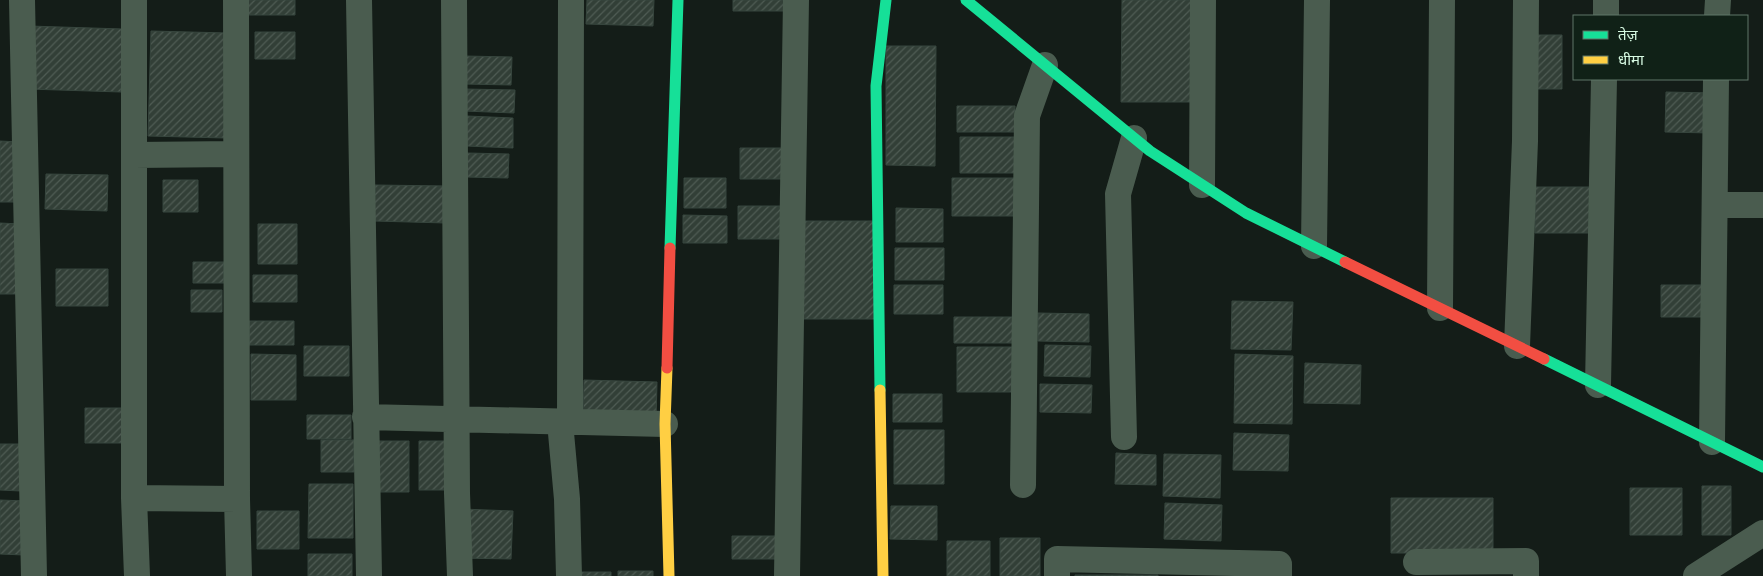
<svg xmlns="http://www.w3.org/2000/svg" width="1763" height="576" font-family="'Golos Text','Noto Sans Devanagari',sans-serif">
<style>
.building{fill:url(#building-hatch);stroke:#37463e}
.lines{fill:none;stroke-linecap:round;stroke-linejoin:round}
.street{stroke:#4a5c4f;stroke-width:26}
.fast{stroke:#16e098;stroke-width:11}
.slow{stroke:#ffcf43;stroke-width:11}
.jam{stroke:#f24e42;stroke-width:11}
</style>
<defs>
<pattern id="building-hatch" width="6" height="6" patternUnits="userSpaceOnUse" patternTransform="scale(1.25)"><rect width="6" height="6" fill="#323f37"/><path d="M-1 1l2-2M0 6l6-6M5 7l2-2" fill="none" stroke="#4f5c54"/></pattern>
</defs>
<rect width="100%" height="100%" fill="#141d18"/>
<path class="building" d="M244,0H295V15H244Z
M587,0H654L653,26L586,24Z
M733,0H786V11H733Z
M1122,0H1196V102H1121Z
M29,26L123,29L121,92L28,89Z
M151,31L228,33L225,138L148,136Z
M255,32H295V59H255Z
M1534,35H1562V89H1534Z
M886,46H936L935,166L886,165Z
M465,56L512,57L511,85L464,84Z
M465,89L515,90L514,113L464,111Z
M1666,92L1713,93L1711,133L1665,132Z
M957,106H1015V132H957Z
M467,116L513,118V148L466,146Z
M960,137H1015V173H960Z
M0,141L19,142L18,202H0Z
M740,148H782V179H740Z
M467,153L509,154L508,178L466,177Z
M46,174L108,175L107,211L45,209Z
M684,178H726V208H684Z
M952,178H1015V216H952Z
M163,180H198V212H163Z
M375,185L447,186L446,223L374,221Z
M1535,187H1594L1593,233H1535Z
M738,206H786V239H738Z
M896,208L943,209V242H896Z
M683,215L727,216V243H683Z
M800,221H876V319H800Z
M0,223L20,224L18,294H0Z
M258,224H297V264H258Z
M895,248H944V280H895Z
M193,262H224V283H193Z
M56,269H108V306H56Z
M253,275H297V302H253Z
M894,285H943V314H894Z
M1661,285H1707V317H1661Z
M191,290H222V312H191Z
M1232,301L1293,302L1291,350L1231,349Z
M1038,313L1089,314V342L1038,341Z
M954,317H1015V343H954Z
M249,321H294V345H249Z
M1045,345L1091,346L1090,377L1044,376Z
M304,346H349V376H304Z
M957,347H1015V392H957Z
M251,354L296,355V400H251Z
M1235,354L1293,356L1292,424L1234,423Z
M1305,363L1361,365L1360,404L1304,403Z
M584,380L657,382L656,420L583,417Z
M1040,384L1092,385L1091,413L1040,412Z
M893,394H942V422H893Z
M85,408H122V443H85Z
M307,415H351V439H307Z
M894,430H944V484H894Z
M1234,433L1289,435L1288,471L1233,470Z
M321,440H354V472H321Z
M372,441H409V492H372Z
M419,441H448V490H419Z
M0,444H22L21,491L0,490Z
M1116,453L1156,455V485L1115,484Z
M1164,454L1221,455L1220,498L1163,496Z
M309,484H353V538H308Z
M1702,486H1731V535H1702Z
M1630,488H1682V535H1630Z
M1391,498H1493V553H1391Z
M0,500L26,501L24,555L0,554Z
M1165,503L1222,505L1221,541L1164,539Z
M891,506H937V540L890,539Z
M462,509L513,511L511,559L460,558Z
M257,511H299V549H257Z
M732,536H778V559H732Z
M1000,538H1040V576H1000Z
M947,541H990V576H947Z
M308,554H352V576H308Z
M618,571H653V576H618Z
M573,572H611V576H573Z
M1075,575H1158V576H1075Z"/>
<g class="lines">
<path class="street" d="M22,0L34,576
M134,0V498L137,576
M236,0L237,499L239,576
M359,0L369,576
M454,0L457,493L460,576
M1606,16V0
M1717,16L1718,0
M134,155L236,154
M1202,185L1203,0
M1715,205H1763
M1314,246L1317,0
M1440,308L1442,0
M1517,346L1525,141L1526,0
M1598,385L1604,79
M365,417L665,424
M560,422L567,499L569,576
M570,422L571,0
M1124,437L1118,194L1134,138
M1712,442L1716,79
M1023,485L1027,116L1045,65
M134,498L237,499
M1416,562L1526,561V576
M787,576L796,0
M1057,576V559L1279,564V576
M1696,576L1763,533"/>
<path class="fast" d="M966,0L1150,151L1246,213L1345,262
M670,248L678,0
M1544,359L1763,467
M880,390L876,86L886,0"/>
<path class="slow" d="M667,368L665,424L669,576
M880,390L883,576"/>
<path class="jam" d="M1345,262L1544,359
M667,368L670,248"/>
</g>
<rect x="1573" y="15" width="175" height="65" fill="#102117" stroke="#5f7768"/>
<rect x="1583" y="31" width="25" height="8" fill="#16e098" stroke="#5f7768"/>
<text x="1618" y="40" font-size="15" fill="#d6f9e2">तेज़</text>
<rect x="1583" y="56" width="25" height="8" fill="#ffcf43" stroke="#5f7768"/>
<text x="1618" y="65" font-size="15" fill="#d6f9e2">धीमा</text>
</svg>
